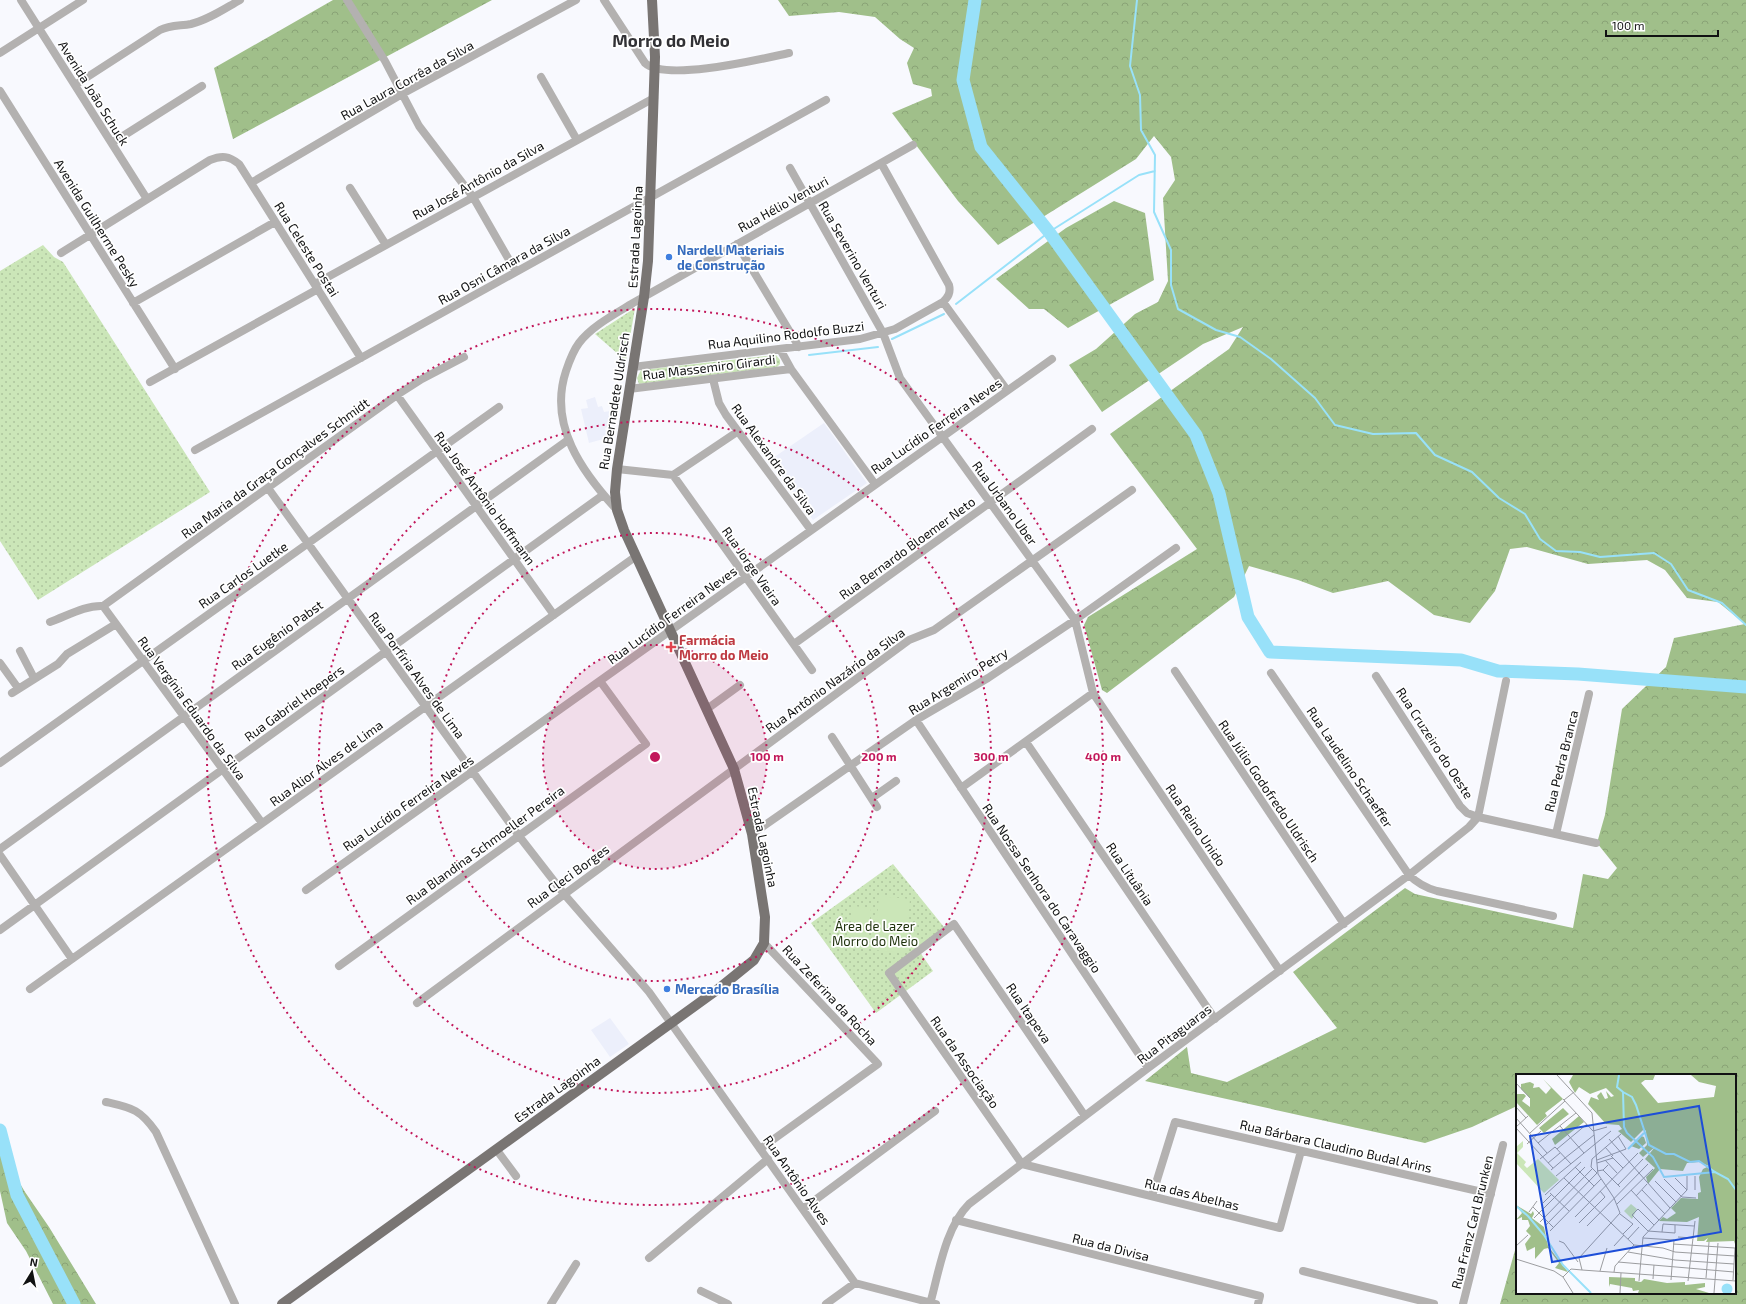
<svg xmlns="http://www.w3.org/2000/svg" width="1746" height="1304" font-family="'Exo 2',sans-serif">
<style>
.built{fill:#eceffb}
.grass{fill:url(#grass-dots)}
.forest{fill:url(#forest-crowns)}
.pitch{fill:#cbe6b8}
.lines{fill:none;stroke-linecap:round;stroke-linejoin:round}
.stream{stroke:#98e1f9;stroke-width:2}
.river{stroke:#98e1f9;stroke-width:13}
.minor{stroke:#b3b1b0;stroke-width:8}
.major{stroke:#797573;stroke-width:10}
.ring{fill:none;stroke:#c2185b;stroke-width:2;stroke-dasharray:2 4}
.shop-dot{fill:#3f7fe0;stroke:#fff;stroke-width:1.5}
.health-dot{fill:#e0444e;stroke:#fff;stroke-width:1.5}
.labels{text-anchor:middle;dominant-baseline:central;stroke-width:3.5;stroke-linejoin:round;paint-order:stroke}
.street-label{font-size:13px;fill:#111213;stroke:#fff}
.shop-label{font-size:13px;font-weight:bold;fill:#366cbe;stroke:#fff;text-anchor:start}
.health-label{font-size:13px;font-weight:bold;fill:#be3a42;stroke:#fff;text-anchor:start}
.park-label{font-size:13px;fill:#1d300a;stroke:#fff}
.district-label{font-size:17px;font-weight:bold;fill:#313135;stroke:#fff}
.inset-river{fill:none;stroke:#98e1f9;stroke-width:2}
.inset-road{fill:none;stroke:#9c9da0;stroke-width:1}
.view{fill:#1d4ed8;fill-opacity:0.15;stroke:#1d4ed8;stroke-width:2}
.inset-edge{fill:none;stroke:#111213;stroke-width:2}
.centre{fill:#c2185b;stroke:#fff;stroke-width:2}
.ring-label{font-size:12px;text-anchor:middle;font-weight:bold;fill:#c2185b;stroke:#fff;stroke-width:3.5;stroke-linejoin:round;paint-order:stroke}
</style>
<defs>
<pattern id="grass-dots" width="8" height="8" patternUnits="userSpaceOnUse"><rect width="8" height="8" fill="#cbe6b8"/><path d="M2 2h.1M6 6h.1" fill="none" stroke="#adc49d" stroke-width="1.8" stroke-linecap="round"/></pattern>
<pattern id="forest-crowns" width="20" height="18" patternUnits="userSpaceOnUse"><rect width="20" height="18" fill="#a0bf8a"/><path d="M2 6a3 3 0 1 1 6 0M12 15a3 3 0 1 1 6 0" fill="none" stroke="#89a376"/></pattern>
</defs>
<rect width="100%" height="100%" fill="#f8f9fe"/>
<path class="built" d="M595,397L598,407L602,406L604,412L610,411L614,425L605,428L607,438L589,443L581,409L588,408L586,400Z
M824,423L867,483L813,520L770,460Z
M610,1018L629,1044L610,1057L591,1030Z"/>
<path class="grass" d="M43,245L54,257L63,262L210,492L38,600L0,541V271Z
M635,308L626,361L595,334Z
M776,355L780,360V364L777,367L639,384L637,378L641,370Z
M893,864L944,927L917,948L933,971L876,1013L811,923Z"/>
<path class="forest" d="M333,0H492L233,139L214,68Z
M778,0H1746V1304H1500L1517,1243V1293H1735V1075H1517V1106L1472,1127L1425,1143L1145,1081L1187,1047L1191,1073L1227,1082L1337,1028L1293,972L1405,888L1415,894L1573,928L1583,874L1608,879L1617,868L1597,843L1605,815L1622,709L1666,667L1674,638L1745,624L1718,602L1687,598L1665,570L1647,560L1588,564L1527,547L1510,549L1495,591L1470,623L1434,615L1388,581L1333,593L1298,580L1249,566L1234,597L1107,693L1102,690L1084,625L1088,617L1197,549L1110,434L1229,349L1243,327L1203,344L1102,412L1069,365L1096,349L1135,314L1158,302L1168,281L1163,198L1175,180L1171,157L1154,136L1136,159L998,245L958,201L892,113L932,96L931,89L913,84L907,63L914,48L900,39L875,17L839,12L789,16Z
M1114,201L1145,213L1154,280L1068,328L1044,309H1029L996,279L1066,228Z
M0,1150L25,1192L49,1227L96,1304H53L26,1251L7,1223L0,1191Z"/>
<path class="pitch" d="M879,896L910,899L905,953L874,950Z
M853,906L871,908L868,940L850,938Z"/>
<g class="lines">
<path class="stream" d="M1137,0L1130,66L1140,95L1141,130L1155,155L1154,212L1171,250V285L1178,309L1216,330L1240,337L1271,359L1315,398L1335,425L1373,434L1416,433L1435,455L1472,472L1499,498L1525,514L1540,539L1556,551L1580,552L1600,557L1654,553L1671,564L1688,590L1722,603L1746,625
M956,304L1049,232L1139,175L1155,171
M892,339L944,314
M809,355L878,347"/>
<path class="river" d="M975,0L963,80L981,147L1049,232L1196,435L1219,493L1248,617L1270,652L1461,660L1498,671L1578,674L1746,687
M0,1130L17,1195L74,1304"/>
<path class="minor" d="M21,0L147,199
M347,0L385,61L419,126L473,197L516,272
M604,0L645,63C666,82 761,59 789,53
M0,53L83,0
M541,77L577,140
M75,85L160,30C170,25 180,26 191,24C208,20 224,9 240,0
M0,91L175,369
M112,143L202,86
M790,168L883,333L900,378L1075,620L1093,693L1280,971
M251,183L402,94L576,0
M350,188L386,245
M737,244L799,347
M61,253L210,160C222,155 229,156 239,164L361,358
M315,284L654,98
M943,302L1007,390
M133,303L275,222
M780,349L791,369L875,484
M633,367L860,339L895,329L943,302C948,297 951,293 949,285L881,163
M713,379L719,403L726,415L811,530
M150,382L318,289
M629,389L791,369
M397,395L554,615
M195,450L826,100
M617,469L673,475L737,432
M673,475L812,670
M268,488L519,836L564,894L649,992L855,1283L936,1304
M617,510C582,472 548,425 566,371C569,362 573,351 579,343C592,326 615,314 633,303L913,145
M103,606L397,395L422,379L464,357
M103,606L262,823
M50,622C67,616 85,605 103,606
M794,644L1092,429
M20,651L34,678
M0,663L18,688
M1175,671L1344,924
M1271,673L1409,875C1417,883 1426,888 1437,891L1553,916
M1376,676L1460,806L1467,813L1478,817L1596,843
M12,693L58,664L67,654L116,624
M707,709L740,685
M916,720L1148,1068
M832,737L877,807
M1026,742L1215,1019
M0,763L499,407
M961,788L1093,693
M872,798L896,781
M1478,817L1506,681
M752,834L916,720L988,678L1075,620L1176,548
M1556,834L1589,694
M0,849L568,440
M0,855L72,959
M306,890L1052,359
M0,930L603,495
M339,966L646,744L600,681
M30,989L635,557
M417,1003L909,640L934,630L1132,490
M106,1102C132,1108 140,1109 156,1132L235,1304
M1085,1116L954,924L889,973L1022,1164L1280,1228L1301,1151
M496,1149L516,1176
M760,1149L878,1064L764,943
M1152,1196L1175,1122L1491,1194
M803,1209L935,1111
M956,1220L1260,1296L1258,1304
M649,1258L768,1159
M1303,1271L1434,1304
M701,1291L728,1304
M551,1304L576,1264
M826,1304L855,1283
M930,1304C939,1272 945,1228 969,1204L1148,1068L1409,875L1469,827L1478,817
M1463,1304L1503,1145"/>
<path class="major" d="M282,1304L717,990L754,960L764,943L765,917L752,834L734,769L624,530L617,510L615,492L617,469L644,297L648,261L655,57L652,0"/>
</g>
<circle cx="655" cy="757" r="112" fill="#c2185b" fill-opacity=".12"/>
<g class="ring">
<circle cx="655" cy="757" r="112"/>
<circle cx="655" cy="757" r="224"/>
<circle cx="655" cy="757" r="336"/>
<circle cx="655" cy="757" r="448"/>
</g>
<g class="shop-dot">
<circle cx="669" cy="257" r="4"/>
<circle cx="667" cy="989" r="4"/>
</g>
<path class="health-dot" d="M669 641h4v4h4v4h-4v4h-4v-4h-4v-4h4z"/>
<g class="labels">
<g class="street-label">
<text transform="translate(407 80) rotate(-29)">Rua Laura Corrêa da Silva</text>
<text transform="translate(94 93) rotate(58)">Avenida João Schuck</text>
<text transform="translate(478 180) rotate(-29)">Rua José Antônio da Silva</text>
<text transform="translate(783 204) rotate(-29)">Rua Hélio Venturi</text>
<text transform="translate(97 223) rotate(58)">Avenida Guilherme Pesky</text>
<text transform="translate(635 237) rotate(-87)">Estrada Lagoinha</text>
<text transform="translate(307 249) rotate(58)">Rua Celeste Postai</text>
<text transform="translate(853 255) rotate(60)">Rua Severino Venturi</text>
<text transform="translate(504 265) rotate(-29)">Rua Osni Câmara da Silva</text>
<text transform="translate(786 335) rotate(-7)">Rua Aquilino Rodolfo Buzzi</text>
<text transform="translate(709 367) rotate(-7)">Rua Massemiro Girardi</text>
<text transform="translate(614 401) rotate(-81)">Rua Bernadete Uldrisch</text>
<text transform="translate(936 426) rotate(-35)">Rua Lucídio Ferreira Neves</text>
<text transform="translate(774 459) rotate(54)">Rua Alexandre da Silva</text>
<text transform="translate(275 468) rotate(-36)">Rua Maria da Graça Gonçalves Schmidt</text>
<text transform="translate(485 498) rotate(54)">Rua José Antônio Hoffmann</text>
<text transform="translate(1005 503) rotate(54)">Rua Urbano Uber</text>
<text transform="translate(907 548) rotate(-36)">Rua Bernardo Bloemer Neto</text>
<text transform="translate(752 566) rotate(55)">Rua Jorge Vieira</text>
<text transform="translate(243 575) rotate(-35)">Rua Carlos Luetke</text>
<text transform="translate(672 615) rotate(-36)">Rua Lucídio Ferreira Neves</text>
<text transform="translate(277 635) rotate(-36)">Rua Eugênio Pabst</text>
<text transform="translate(417 675) rotate(54)">Rua Porfíria Alves de Lima</text>
<text transform="translate(835 680) rotate(-36)">Rua Antônio Nazário da Silva</text>
<text transform="translate(958 681) rotate(-32)">Rua Argemiro Petry</text>
<text transform="translate(294 703) rotate(-36)">Rua Gabriel Hoepers</text>
<text transform="translate(192 708) rotate(54)">Rua Vergínia Eduardo da Silva</text>
<text transform="translate(1435 743) rotate(57)">Rua Cruzeiro do Oeste</text>
<text transform="translate(1561 761) rotate(-76)">Rua Pedra Branca</text>
<text transform="translate(326 763) rotate(-36)">Rua Alior Alves de Lima</text>
<text transform="translate(1350 767) rotate(56)">Rua Laudelino Schaeffer</text>
<text transform="translate(1269 791) rotate(56)">Rua Júlio Godofredo Uldrisch</text>
<text transform="translate(408 803) rotate(-35)">Rua Lucídio Ferreira Neves</text>
<text transform="translate(1196 825) rotate(56)">Rua Reino Unido</text>
<text transform="translate(763 837) rotate(78)">Estrada Lagoinha</text>
<text transform="translate(485 845) rotate(-36)">Rua Blandina Schmoeller Pereira</text>
<text transform="translate(1130 874) rotate(56)">Rua Lituânia</text>
<text transform="translate(568 876) rotate(-36)">Rua Cleci Borges</text>
<text transform="translate(1042 888) rotate(56)">Rua Nossa Senhora do Caravaggio</text>
<text transform="translate(830 995) rotate(47)">Rua Zeferina da Rocha</text>
<text transform="translate(1029 1013) rotate(56)">Rua Itapeva</text>
<text transform="translate(1174 1034) rotate(-37)">Rua Pitaguaras</text>
<text transform="translate(965 1062) rotate(55)">Rua da Associação</text>
<text transform="translate(557 1089) rotate(-36)">Estrada Lagoinha</text>
<text transform="translate(1336 1146) rotate(13)">Rua Bárbara Claudino Budal Arins</text>
<text transform="translate(797 1180) rotate(55)">Rua Antônio Alves</text>
<text transform="translate(1192 1194) rotate(14)">Rua das Abelhas</text>
<text transform="translate(1472 1222) rotate(-76)">Rua Franz Carl Brunken</text>
<text transform="translate(1111 1247) rotate(14)">Rua da Divisa</text>
</g>
<g class="shop-label">
<text x="677" y="250">Nardell Materiais<tspan x="677" dy="15">de Construção</tspan></text>
<text x="675" y="989">Mercado Brasília</text>
</g>
<g class="health-label">
<text x="679" y="640">Farmácia<tspan x="679" dy="15">Morro do Meio</tspan></text>
</g>
<g class="park-label">
<text x="875" y="926">Área de Lazer<tspan x="875" dy="15">Morro do Meio</tspan></text>
</g>
<g class="district-label">
<text x="671" y="40">Morro do Meio</text>
</g>
</g>
<g transform="translate(1516 1074)">
<rect width="220" height="220" fill="#f8f9fe"/>
<path d="M7,67V73L1,79L10,88L8,91L11,94L22,85L43,106L28,119L0,89V73ZM115,130L121,135L116,145L108,137Z" fill="#cbe6b8"/>
<path d="M57,1H139L137,6H129L125,9L142,29L198,23L200,12L183,8L175,1H220V173L218,167L190,168L192,164L188,167H181L183,143L171,148L143,147L147,143L151,145L160,139L155,134L165,124L182,125V119L185,118L183,103L187,95L193,92L183,88L171,89L167,97L144,95L132,110L130,103L139,94L129,85L139,73L127,83L123,79L131,71L130,57L128,55L115,68L102,57L106,55L103,51L90,50L72,30L75,23L83,26L81,22L85,18L89,25L92,24L90,17L95,23L98,22L90,14L74,20L63,13L59,19L53,8ZM27,5L47,25L29,39L31,42L21,51L0,28V20H8L10,22L6,27L14,33V24L5,15V10L14,8L18,10L17,14L23,13L30,20L35,14ZM47,34L53,40L28,59L23,54ZM63,42L68,48L39,71L36,65ZM125,62L128,63L130,69L123,75L115,72ZM0,131L15,140L17,137L18,140L16,144L28,153L32,172L52,198L39,194L43,189L32,174L28,175L19,185V173L11,177L9,170L15,162L10,157L14,152L12,146H6V143L0,146L6,139ZM93,203L119,204V207L125,208L128,205L151,209L169,208V211L189,209V213L180,215L193,219H122L123,216L117,217L116,214L94,210L93,213Z" fill="#a0bf8a"/>
<path d="M205.5 215a5.5 5.5 0 1 1 11 0a5.5 5.5 0 1 1-11 0Z" fill="#98e1f9"/>
<path class="inset-river" d="M103,1L101,13L107,18L108,53L111,59L137,83L148,103L199,98L212,105L220,116M107,18L116,23L120,31L133,71L150,80H158L174,88L183,87L199,98M112,75L128,59M0,132L12,142M12,142L28,161L47,191L75,219"/>
<path class="inset-road" d="M41,1L76,39L82,100L98,124L104,139L63,184L66,196L220,207M0,9L14,24M47,25L77,57L91,53M48,26L58,18M0,33L10,44M0,44L31,79M44,52L68,79M0,53L12,42M0,54L37,94M14,59L49,27M93,65L154,134M22,69L60,39M11,70L25,57M89,73L97,82M41,75L71,50M95,82L107,94M49,84L78,61M24,85L39,73L55,90M81,86L110,75L102,62M89,86L101,99M32,89L44,79M81,89L97,84M59,93L78,112M35,96L49,84M87,96L104,113M81,97L87,96L92,91M81,99L75,93L76,85L105,60M40,102L95,57M48,104L118,171L147,174L159,178L219,182M159,104L171,116M148,105L166,123L180,124M139,107L160,128M102,111L127,85M115,116L143,146M126,116L149,140M171,116V102M179,116V102M34,119L53,137M29,121L65,88M120,122L131,110M27,129L36,120M101,130L137,95M17,133L37,153M13,138L21,127M104,140L117,150L107,160M59,143L122,79M18,144L69,93M24,148L76,95M63,149L89,123L84,117M138,151L122,135L116,141L132,157L159,159V151M29,152L81,99M71,152L132,90M34,157L85,105M146,158L147,150L178,152M162,163L176,164M127,164L158,166L155,206M112,165L123,153M43,167L48,169L62,188M157,170L219,174L217,206M0,172L12,161M98,172L108,161M112,178L159,186L218,190M0,185L38,197L47,203L57,219M102,188L218,198M84,197L91,174M98,198L99,192L118,171M47,203L55,195L66,196M190,204L193,168M137,205L138,191M123,207L127,163L171,116M172,207L179,147M104,219L105,199M198,219L202,169"/>
<path class="view" d="M183,32L205,158L36,188L14,62Z"/>
<rect width="220" height="220" class="inset-edge"/>
</g>
<circle cx="655" cy="757" r="6" class="centre"/>
<g class="ring-label">
<text x="767" y="761">100 m</text>
<text x="879" y="761">200 m</text>
<text x="991" y="761">300 m</text>
<text x="1103" y="761">400 m</text>
</g>
<g transform="translate(32 1272) rotate(10)" stroke="#ffffff" stroke-width="3" paint-order="stroke">
<path d="M0-3L7 15L0 10L-7 15Z" fill="#111213"/>
<text y="-6" font-size="11" font-weight="bold" text-anchor="middle" fill="#111213">N</text>
</g>
<path d="M1606 30v6h112v-6" fill="none" stroke="#111213" stroke-width="2"/>
<text x="1612" y="30" font-size="12" fill="#111213" stroke="#ffffff" stroke-width="3" paint-order="stroke">100 m</text>
</svg>
